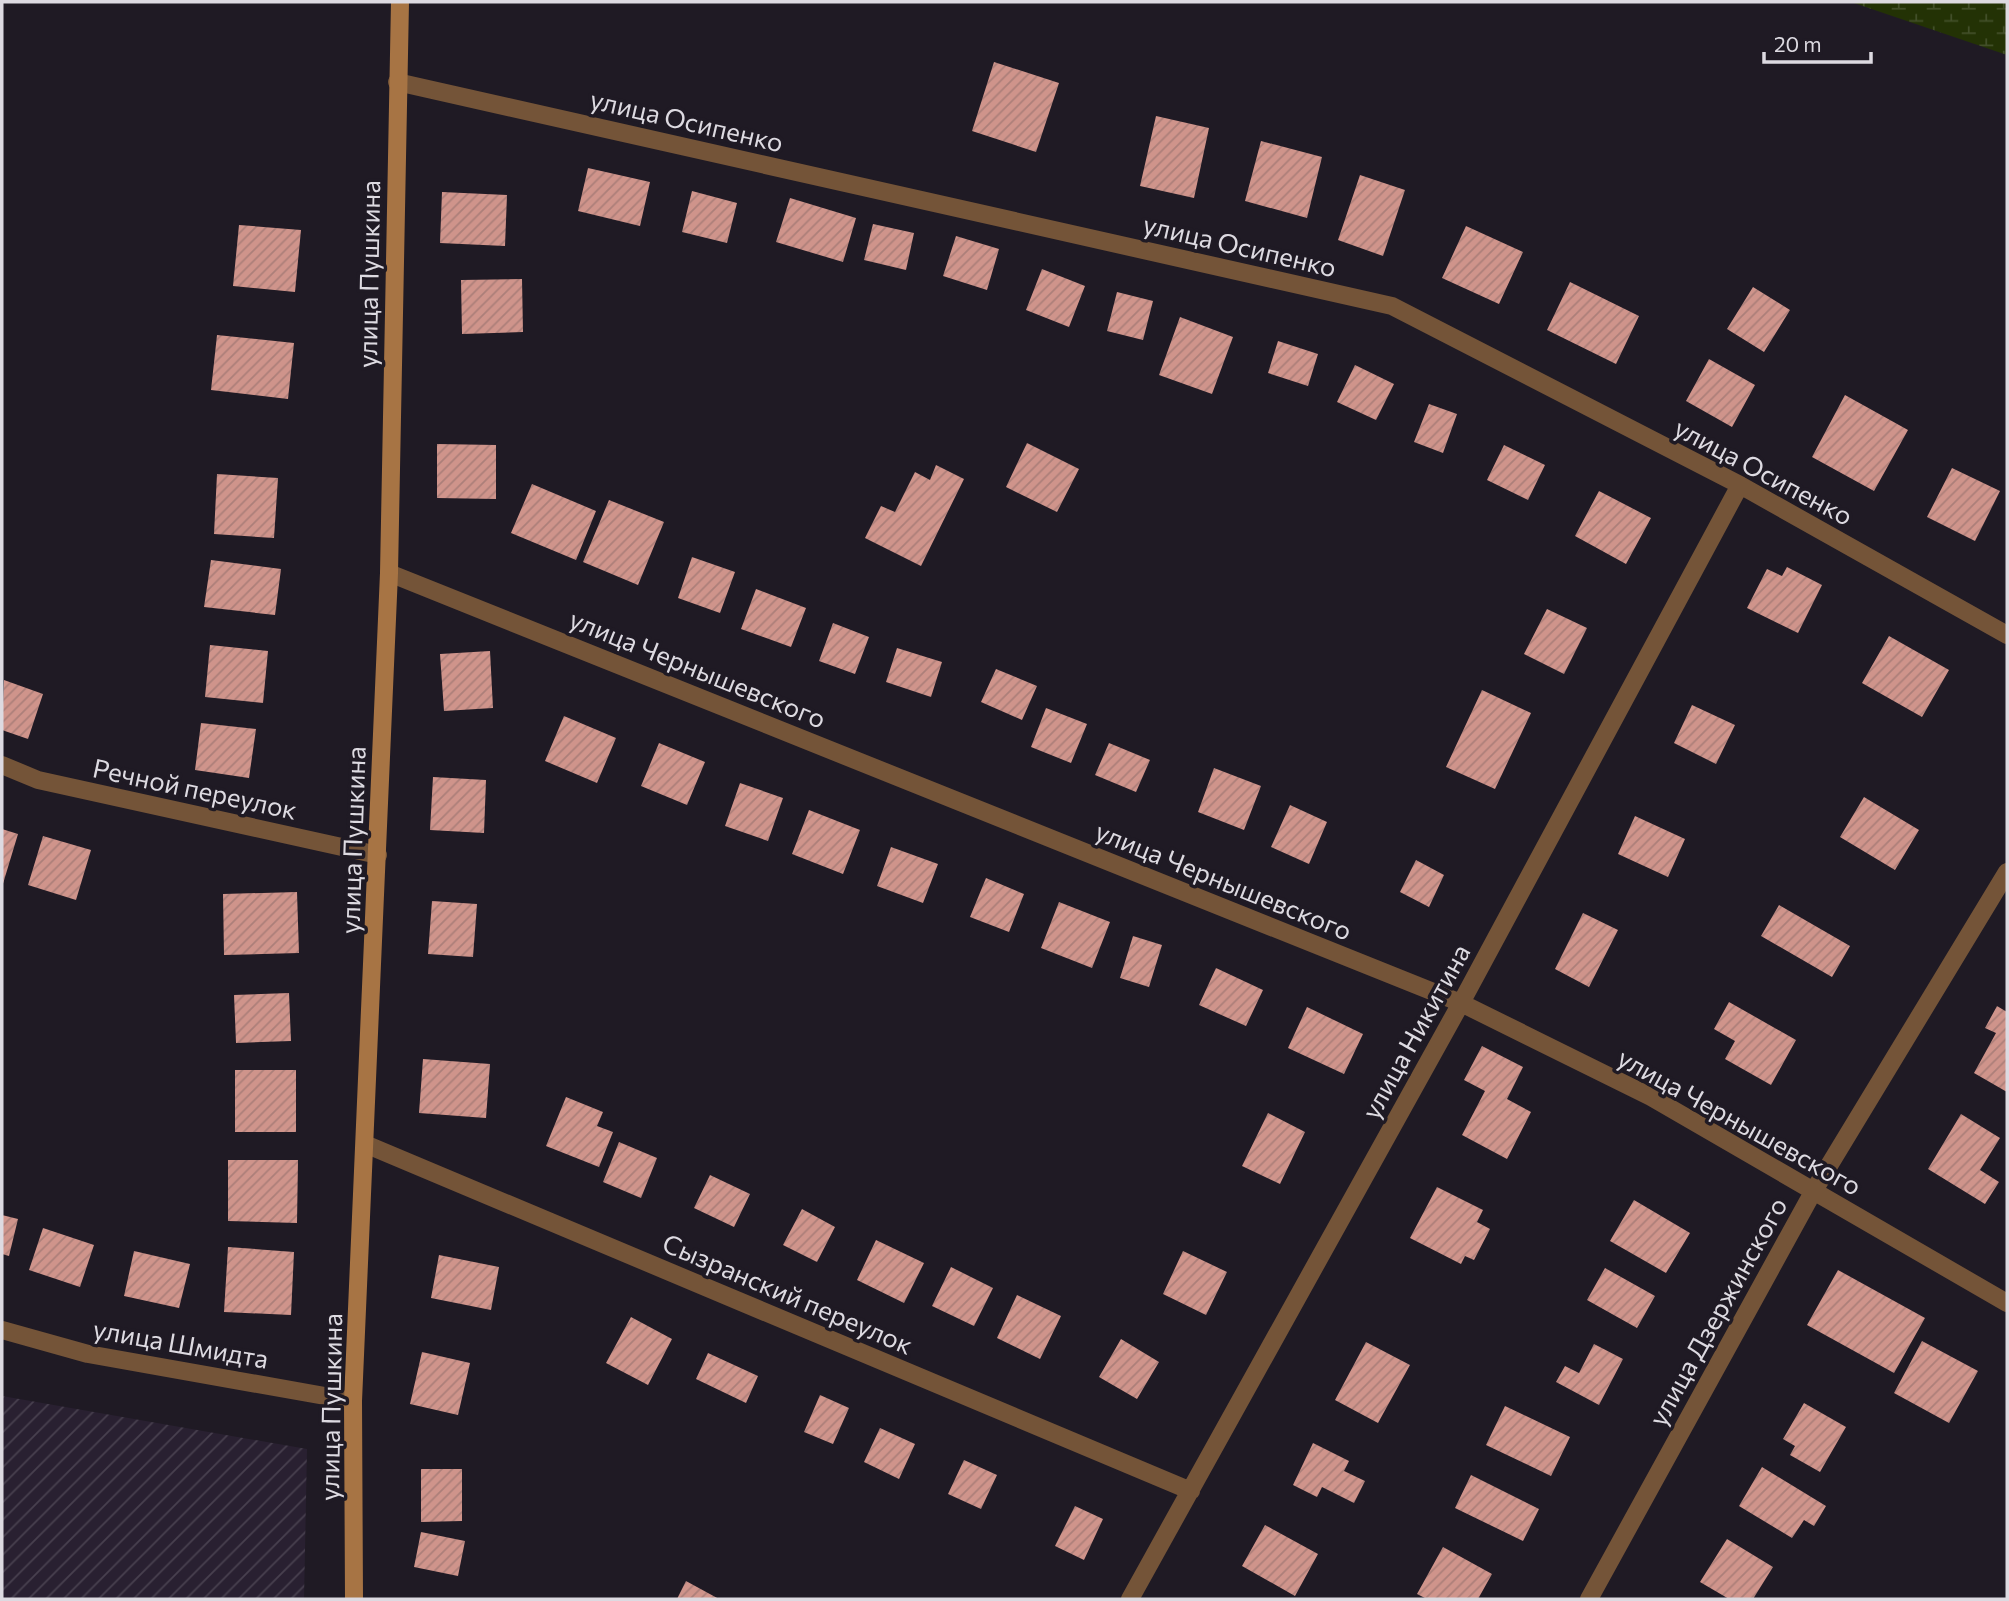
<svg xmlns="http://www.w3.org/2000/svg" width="2009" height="1601" font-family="Commissioner,sans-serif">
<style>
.industrial{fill:url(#industrial-furrows)}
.wetland{fill:url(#wetland-marsh)}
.building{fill:url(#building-hatch)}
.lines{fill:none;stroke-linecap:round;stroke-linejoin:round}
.street{stroke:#745438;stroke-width:18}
.secondary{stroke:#a77444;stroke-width:18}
.labels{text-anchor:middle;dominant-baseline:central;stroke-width:7;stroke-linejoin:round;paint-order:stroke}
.street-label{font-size:26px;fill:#dddae1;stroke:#1f1a24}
</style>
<defs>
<pattern id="industrial-furrows" width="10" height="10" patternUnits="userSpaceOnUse" patternTransform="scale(1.75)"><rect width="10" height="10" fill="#292031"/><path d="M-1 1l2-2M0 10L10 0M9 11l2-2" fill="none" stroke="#48404f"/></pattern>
<pattern id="wetland-marsh" width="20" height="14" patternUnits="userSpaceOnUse" patternTransform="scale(1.75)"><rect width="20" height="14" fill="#233205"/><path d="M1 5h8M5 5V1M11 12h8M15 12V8" fill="none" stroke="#424f29"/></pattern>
<pattern id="building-hatch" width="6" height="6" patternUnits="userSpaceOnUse" patternTransform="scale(1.75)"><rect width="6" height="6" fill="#cf948b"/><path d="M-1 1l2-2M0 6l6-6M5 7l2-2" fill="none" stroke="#ac7f79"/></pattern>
</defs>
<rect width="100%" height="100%" fill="#1f1a24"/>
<path class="industrial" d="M2,1396L307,1449L304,1599H2Z"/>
<path class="wetland" d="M1851,2H2007V55Z"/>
<path class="building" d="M994,62L1059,83L1036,152L972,131Z
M1156,116L1209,128L1194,198L1140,186Z
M1261,141L1322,157L1307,218L1245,201Z
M588,168L650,182L640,226L578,211Z
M1360,175L1405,190L1383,256L1338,240Z
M692,191L737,203L727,243L682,232Z
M442,192L507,195L505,246L440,243Z
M790,198L856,218L843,262L776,242Z
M873,224L914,233L906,270L864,260Z
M239,225L301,230L295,292L233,286Z
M1466,226L1523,252L1499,304L1442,278Z
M956,236L999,249L987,290L943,276Z
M1042,269L1085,286L1069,327L1026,310Z
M522,279L523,332L462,334L461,280Z
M1570,282L1639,316L1616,364L1547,330Z
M1753,287L1790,310L1764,352L1727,329Z
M1117,292L1153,301L1143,340L1107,331Z
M1180,317L1233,337L1212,394L1159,375Z
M217,335L294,343L288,399L211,390Z
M1278,341L1318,354L1308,386L1268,373Z
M1709,359L1755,385L1732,427L1686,401Z
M1355,365L1394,384L1376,420L1337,402Z
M1845,395L1908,430L1874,491L1812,457Z
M1429,404L1457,414L1443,453L1414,442Z
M1027,443L1079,469L1057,512L1006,487Z
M437,444L496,445V499L437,498Z
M1504,445L1545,465L1528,500L1487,480Z
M936,465L964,479L921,566L865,538L881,506L895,512L915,472L930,480Z
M1952,468L2000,491L1975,541L1927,517Z
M217,474L278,478L274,538L214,534Z
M532,484L596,511L576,560L511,533Z
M1599,491L1651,518L1626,564L1575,536Z
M609,500L664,522L638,585L583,562Z
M692,557L735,572L720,613L678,598Z
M211,560L281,569L275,615L204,607Z
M1787,567L1822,585L1798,633L1747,608L1767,569L1782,576Z
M756,589L806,608L791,647L741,629Z
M1547,609L1587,628L1564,674L1524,654Z
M833,623L869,637L855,674L819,661Z
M1889,636L1949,670L1922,717L1862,683Z
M210,645L268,651L263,703L205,697Z
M897,648L942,662L931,697L886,682Z
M490,651L493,708L444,711L440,654Z
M996,669L1037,686L1022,720L981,702Z
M4,680L43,694L28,739L2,730Z
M1482,690L1531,713L1495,789L1446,767Z
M1692,705L1735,725L1716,764L1674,743Z
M1046,708L1087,724L1071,763L1031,747Z
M564,716L616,738L597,783L545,761Z
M201,723L256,729L249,778L195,770Z
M659,743L705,762L687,805L641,786Z
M1109,743L1150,760L1136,792L1095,775Z
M1214,768L1261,786L1244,830L1198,812Z
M433,777L486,780L484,833L430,830Z
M740,783L783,798L768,841L725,826Z
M1864,797L1919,830L1895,870L1840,837Z
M1290,805L1327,822L1309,864L1271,847Z
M809,810L860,830L843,874L792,854Z
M1635,816L1685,839L1668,877L1618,854Z
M2,829L18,834L2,887Z
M43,836L91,850L76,900L28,885Z
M891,847L938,864L923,903L877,886Z
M1416,860L1444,875L1429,907L1400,892Z
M986,878L1024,894L1009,932L970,917Z
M297,892L299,953L224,955L223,894Z
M432,901L477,904L473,957L428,954Z
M1059,902L1110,922L1092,968L1041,948Z
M1779,905L1850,946L1832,977L1761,936Z
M1583,913L1618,930L1589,987L1555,969Z
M1133,936L1162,945L1149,987L1120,978Z
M1216,968L1263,990L1246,1026L1199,1005Z
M289,993L291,1041L236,1043L234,995Z
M1729,1002L1796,1040L1771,1085L1725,1059L1735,1041L1714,1029Z
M1997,1006L2007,1012V1092L1974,1073L1996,1033L1985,1028Z
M1307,1007L1363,1034L1344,1074L1288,1048Z
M1482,1046L1523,1067L1507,1099L1531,1112L1507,1159L1462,1135L1485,1091L1464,1080Z
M423,1059L490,1064L486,1118L419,1113Z
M235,1070H296V1132H235Z
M566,1097L603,1112L597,1126L613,1132L599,1167L546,1146Z
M1268,1113L1305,1132L1280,1184L1242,1166Z
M1961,1114L2000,1138L1980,1170L1999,1182L1985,1204L1928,1169Z
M619,1142L657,1158L641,1198L603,1182Z
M228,1160H298L297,1223L228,1221Z
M710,1175L750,1194L734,1227L694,1208Z
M1437,1187L1483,1210L1477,1222L1490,1229L1474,1260L1465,1256L1461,1264L1410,1238Z
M1634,1200L1690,1233L1666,1273L1610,1241Z
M802,1209L835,1227L817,1262L783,1245Z
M2,1215L18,1219L9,1256L2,1254Z
M43,1228L94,1245L80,1287L29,1270Z
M876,1240L924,1263L904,1303L857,1280Z
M228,1247L294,1252L291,1315L224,1312Z
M134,1251L190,1264L179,1308L124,1296Z
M1183,1251L1227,1272L1206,1315L1163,1294Z
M439,1255L499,1267L491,1310L431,1298Z
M951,1267L993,1288L974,1326L932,1306Z
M1605,1268L1655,1296L1637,1328L1587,1300Z
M1838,1270L1925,1318L1894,1373L1807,1325Z
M1017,1295L1061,1316L1040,1359L997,1338Z
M631,1317L672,1339L648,1385L606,1363Z
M1121,1339L1159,1362L1137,1399L1099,1377Z
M1922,1341L1978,1371L1949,1423L1894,1393Z
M1366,1342L1410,1365L1378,1423L1335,1400Z
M1594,1344L1623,1359L1599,1405L1556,1382L1565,1366L1579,1373Z
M422,1352L470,1363L458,1415L410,1404Z
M708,1353L758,1376L746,1403L696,1379Z
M820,1395L849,1408L833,1444L804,1432Z
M1804,1403L1846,1427L1820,1472L1790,1455L1795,1446L1783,1439Z
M1505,1406L1570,1437L1551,1476L1486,1445Z
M880,1428L915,1444L899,1479L864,1462Z
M1313,1443L1349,1461L1344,1471L1365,1481L1354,1503L1322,1487L1317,1497L1293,1485Z
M964,1460L997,1475L981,1509L948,1494Z
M1762,1467L1826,1506L1814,1526L1804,1520L1792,1538L1739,1506Z
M421,1469H462V1521L421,1522Z
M1471,1475L1539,1509L1523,1541L1455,1508Z
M1075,1506L1103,1519L1084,1560L1055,1546Z
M1265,1525L1318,1554L1295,1596L1242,1566Z
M421,1532L465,1541L458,1576L414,1567Z
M1727,1539L1773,1567L1753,1599H1729L1700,1582Z
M1443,1547L1492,1574L1478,1599H1427L1417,1594Z
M686,1581L719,1599H677Z"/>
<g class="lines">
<path class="street" d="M397,82L1392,306L1740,485L2007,635
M389,573L1461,1003L1651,1097L2007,1303
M2,765L38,780L378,855
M365,1144L1191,1491
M2,1330L88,1354L353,1401
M1130,1599L1461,1003L1740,485
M1589,1599L1813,1192L2007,872"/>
<path class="secondary" d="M354,1599L353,1401L389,573L400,2"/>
</g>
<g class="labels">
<g class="street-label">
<text transform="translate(687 120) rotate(13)">улица Осипенко</text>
<text transform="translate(1240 245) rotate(13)">улица Осипенко</text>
<text transform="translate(368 274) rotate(-89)">улица Пушкина</text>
<text transform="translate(1764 471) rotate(28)">улица Осипенко</text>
<text transform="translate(698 668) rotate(22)">улица Чернышевского</text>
<text transform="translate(195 788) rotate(12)">Речной переулок</text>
<text transform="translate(352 840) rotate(-88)">улица Пушкина</text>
<text transform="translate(1224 880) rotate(22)">улица Чернышевского</text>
<text transform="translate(1415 1031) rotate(-61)">улица Никитина</text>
<text transform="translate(1740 1121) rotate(29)">улица Чернышевского</text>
<text transform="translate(788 1293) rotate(23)">Сызранский переулок</text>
<text transform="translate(1717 1311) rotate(-61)">улица Дзержинского</text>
<text transform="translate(181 1343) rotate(10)">улица Шмидта</text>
<text transform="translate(330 1407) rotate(-89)">улица Пушкина</text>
</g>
</g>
<rect width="2009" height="1601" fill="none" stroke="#dddae1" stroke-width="7"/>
<path d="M1764 52v10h107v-10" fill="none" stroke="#dddae1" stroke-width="3.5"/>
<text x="1774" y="52" font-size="21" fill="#dddae1" stroke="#1f1a24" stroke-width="5" paint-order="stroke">20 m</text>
</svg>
